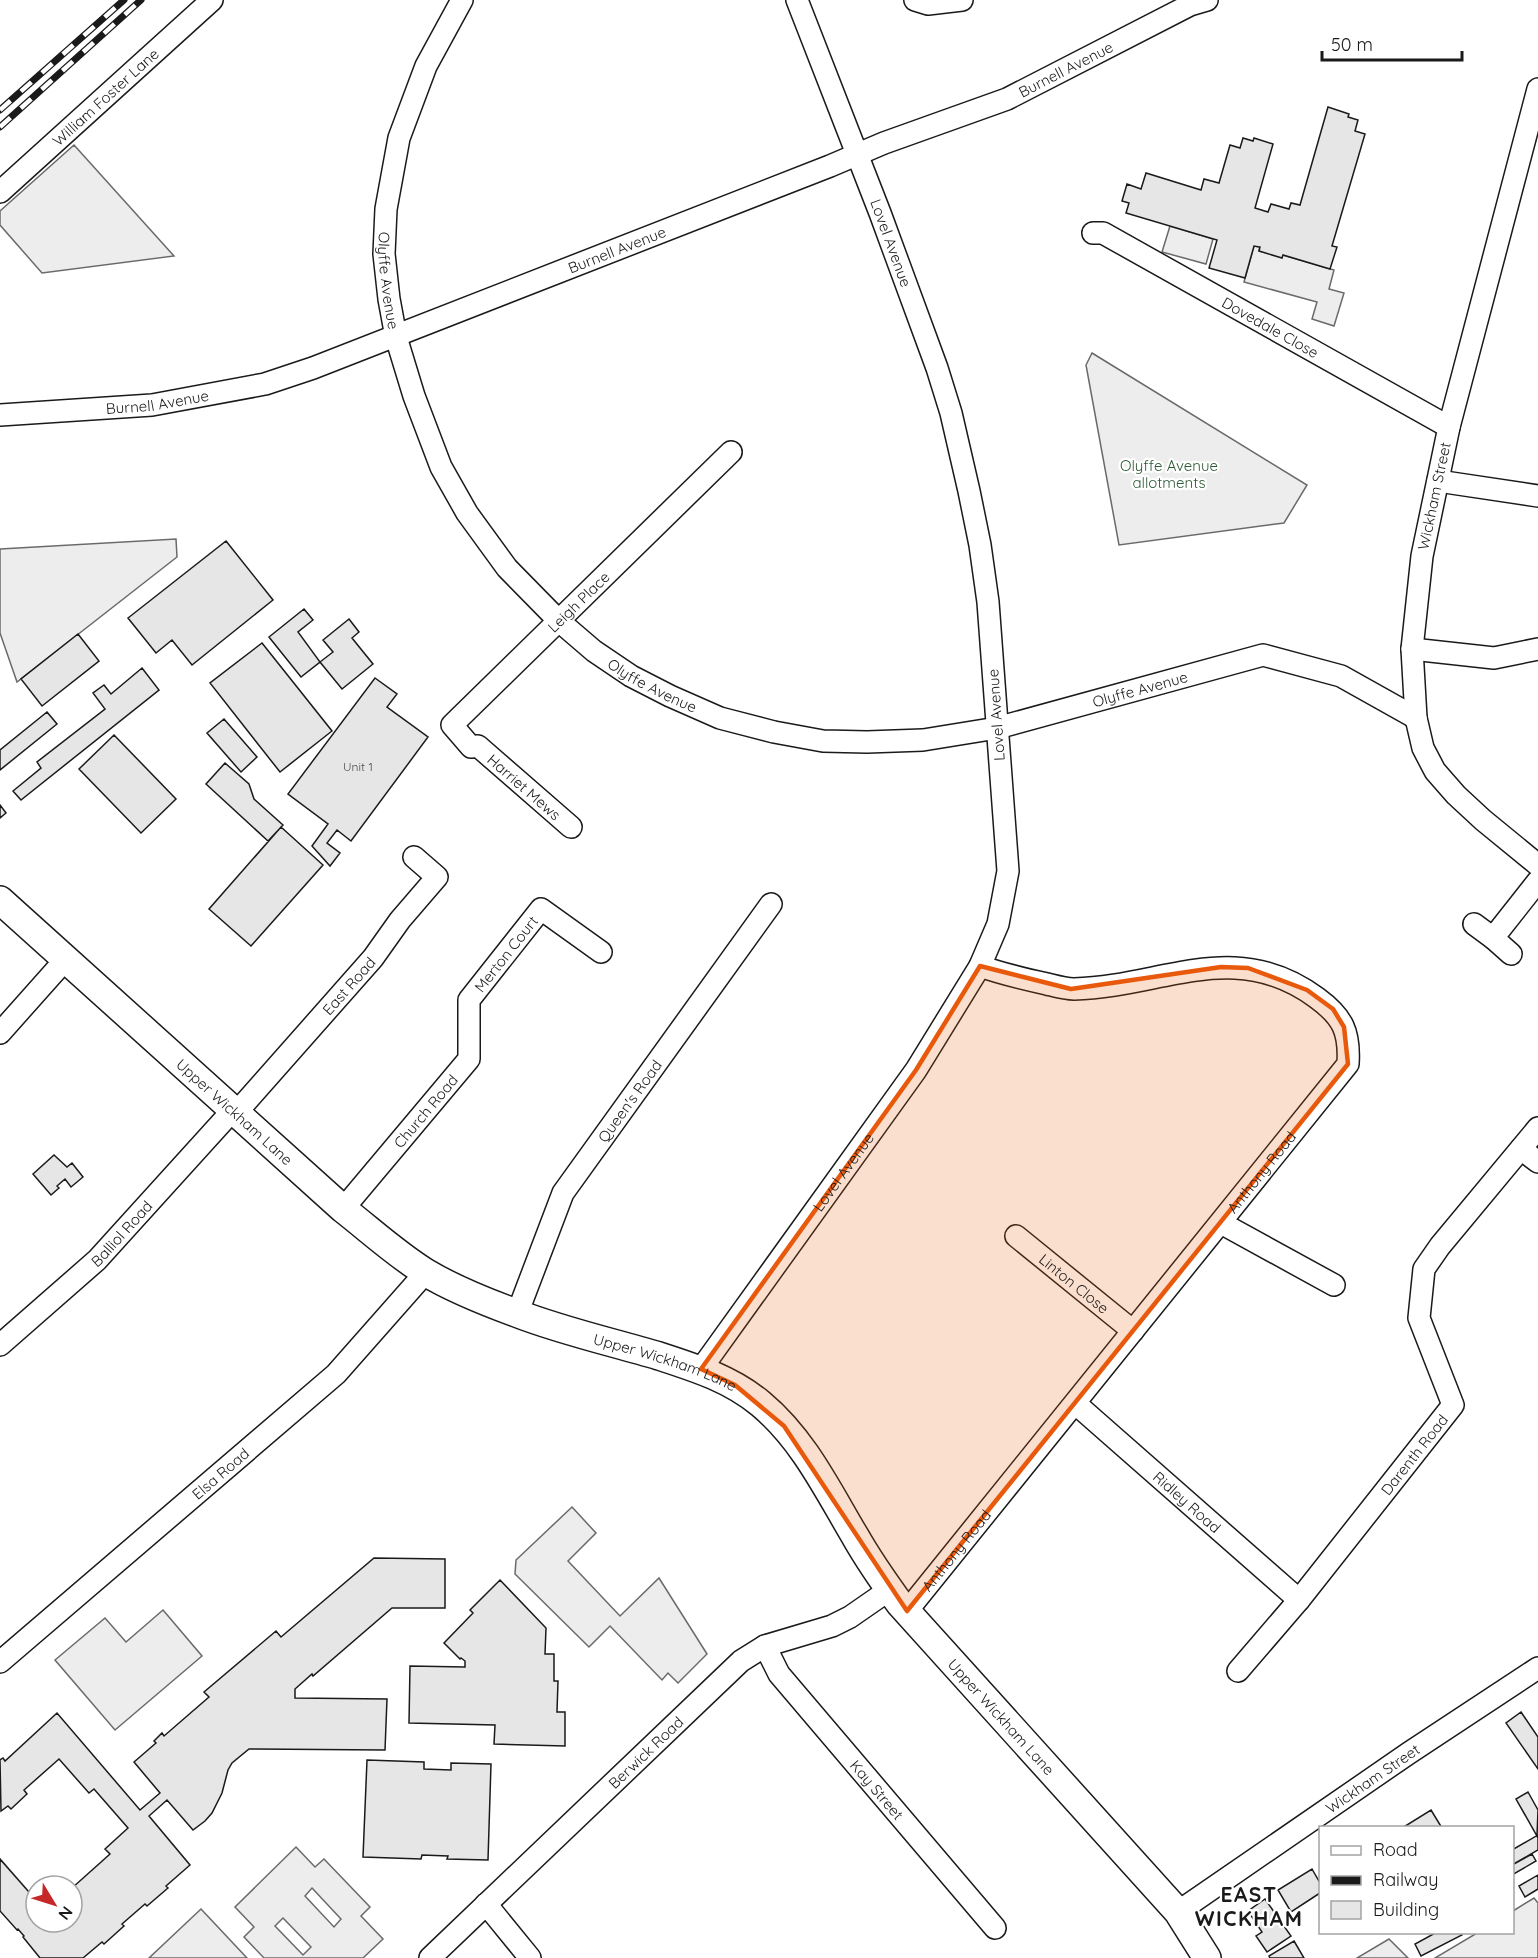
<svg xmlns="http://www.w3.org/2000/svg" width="1538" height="1958" font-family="Quicksand,sans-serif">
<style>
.built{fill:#ededed;stroke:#6a6a6a;stroke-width:1.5;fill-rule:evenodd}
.building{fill:#e6e6e6;stroke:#1a1a1a;stroke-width:1.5}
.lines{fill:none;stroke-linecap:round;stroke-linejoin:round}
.minor-casing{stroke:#1a1a1a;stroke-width:24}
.major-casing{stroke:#1a1a1a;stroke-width:30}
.minor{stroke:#fff;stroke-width:21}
.major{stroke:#fff;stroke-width:27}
.rail-casing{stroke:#1a1a1a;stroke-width:7}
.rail{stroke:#fff;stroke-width:4.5;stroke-dasharray:14;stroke-linecap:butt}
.marked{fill:#e8590c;fill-opacity:0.2;stroke:#e8590c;stroke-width:4.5;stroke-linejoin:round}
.labels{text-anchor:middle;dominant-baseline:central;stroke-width:4.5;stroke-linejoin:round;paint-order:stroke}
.number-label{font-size:12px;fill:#4d4d4d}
.street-label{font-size:15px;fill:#1a1a1a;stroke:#fff}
.park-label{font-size:15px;fill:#2b5a34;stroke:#fff}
.district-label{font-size:21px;font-weight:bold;letter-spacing:1.5px;fill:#1a1a1a;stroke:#fff}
</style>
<rect width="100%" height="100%" fill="#fff"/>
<path class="built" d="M74,145L174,256L42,273L0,225V211Z
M1170,226L1213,239L1206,264L1162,252Z
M1254,246L1260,247L1259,251L1281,257L1283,255L1334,270L1329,289L1344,293L1334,326L1312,319L1317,302L1244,282Z
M1092,353L1307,485L1284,523L1119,545L1086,365Z
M176,539L177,557L17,682L0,633V549Z
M572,1507L596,1533L568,1561L620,1616L659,1578L707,1654L678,1683L668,1673L662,1680L610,1626L589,1647L515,1574L516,1560Z
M163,1610L202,1656L115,1730L55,1660L105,1618L126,1642Z
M296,1847L315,1867L324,1859L370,1907L361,1916L383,1939L363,1958H264L244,1937L254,1927L235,1907ZM312,1888L341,1919L334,1927L305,1896ZM283,1918L311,1947L303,1955L275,1926Z
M1534,1898L1538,1903V1958H1435L1477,1933L1512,1932L1513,1911Z
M201,1909L247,1958H149Z
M1389,1939L1408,1958H1357Z"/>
<path class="building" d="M1328,107L1349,114L1348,117L1358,120L1355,131L1365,134L1332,246L1337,247L1330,269L1283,255L1282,258L1259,251L1260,247L1254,246L1245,278L1209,268L1217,240L1126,213L1129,203L1122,201L1127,184L1141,189L1146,173L1201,190L1204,179L1219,183L1230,145L1240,148L1243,138L1253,141L1254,138L1273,144L1255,208L1268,212L1271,204L1289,209L1291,203L1300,205Z
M226,541L273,600L192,665L172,640L156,653L128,618Z
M304,609L313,620L298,632L320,662L301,677L269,637Z
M349,619L359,632L352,638L373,664L342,689L320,662L333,652L323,640Z
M78,634L99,661L42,706L21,679Z
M262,643L332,731L280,772L210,683Z
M142,668L159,690L21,800L13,791L41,768L37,762L105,709L93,693L104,685L111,694Z
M375,678L397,694L387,707L428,737L351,841L337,830L327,843L340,853L330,866L312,846L328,824L288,794Z
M47,712L57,724L0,770V750Z
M224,719L257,757L241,772L207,733Z
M114,735L176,799L141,833L79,769Z
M225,763L249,784L254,799L283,825L268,841L206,784Z
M0,805L6,813L0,818Z
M281,827L323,865L251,946L209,909Z
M54,1155L67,1167L72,1163L83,1177L71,1187L65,1179L57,1186L59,1188L51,1195L33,1174Z
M374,1558L445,1559V1608H392L313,1676L312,1674L295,1689V1698L387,1699L385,1750L249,1749L232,1763L228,1770L222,1793L212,1813L205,1821L193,1830L167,1800L149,1816L190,1865L166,1886L168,1888L147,1906L145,1904L122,1924L124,1926L104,1944L102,1942L83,1958H40L23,1937L24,1936L18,1929L17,1930L0,1911V1859L36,1900L32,1905L36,1910V1922H72V1888L110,1854L105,1849L128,1828L94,1789L89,1793L59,1759L24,1790L27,1794L11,1809L8,1806L1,1811L0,1760L3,1758L5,1761L57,1713L140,1810L160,1793L134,1762L156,1743L154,1741L162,1733L164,1736L209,1697L204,1692L276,1631L281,1637Z
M500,1580L546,1628L545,1654H554V1681H558L557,1712H565V1746L494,1744L495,1725L409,1723L410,1666L465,1667V1661L461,1658L460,1659L444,1643L473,1613L470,1610Z
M1521,1712L1538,1737V1769L1506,1723Z
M367,1760L424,1762V1769L451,1770V1763L491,1764L488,1860L447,1859L448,1856L422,1855L421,1859L363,1857Z
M1528,1792L1538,1810L1537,1836L1516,1799Z
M1431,1810L1442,1828H1402Z
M1538,1835V1850L1512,1865V1850Z
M1532,1854L1536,1861L1512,1875V1865Z
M1312,1869L1320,1883V1893L1291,1912L1278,1890Z
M1538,1875V1889L1525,1897L1519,1886Z
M1265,1899L1291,1936L1267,1952L1256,1936L1262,1932L1248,1911Z
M1437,1932H1461L1462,1935L1421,1956L1415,1944Z
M1294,1941L1304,1958H1270L1269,1956Z"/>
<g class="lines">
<g class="minor-casing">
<g id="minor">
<path id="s1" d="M462,0L426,66L399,138L386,209L384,254L389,299L396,337L414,396L441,467L467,513L507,568L559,621L594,651L631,676L670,696L720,718L774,732L823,741L867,742L923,740L997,728L1263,655L1341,676L1416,718"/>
<path d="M915,0L928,4L962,0"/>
<path d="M1538,89L1449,427L1422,556L1412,649L1416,718L1423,748L1435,771L1456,795L1483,820L1538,865"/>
<path id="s2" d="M0,192L212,0"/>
<path id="s3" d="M1093,233H1103L1449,427"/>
<path id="s4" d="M0,415L152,405L265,384L313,368L830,166L884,143L1007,99L1190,5L1207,0"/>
<path d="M1438,481L1538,496"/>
<path d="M1412,649L1494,658L1538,649"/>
<path id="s5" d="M571,827L478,746L471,747L452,725L731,452"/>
<path d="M1474,924L1493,938"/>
<path d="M1511,954L1493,938L1538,881"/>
<path d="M0,1033L65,960"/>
<path id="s6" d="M236,1113L373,958L400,920L437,877L414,857"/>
<path d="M1521,1149L1538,1162"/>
<path id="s7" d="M343,1209L469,1059V1000L541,909L601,952"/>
<path d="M1221,1223L1334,1285"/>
<path id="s8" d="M1016,1236L1133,1331"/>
<path id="s9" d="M517,1314L563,1193L771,904"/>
<path id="s10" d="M0,1345L97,1260L233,1110"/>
<path id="s11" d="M701,1369L916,1070L980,966L998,924L1008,871L988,602L980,545L969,491L951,413L937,368L880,213L797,0"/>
<path id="s12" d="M1076,1404L1299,1600"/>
<path id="s13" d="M907,1611L1348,1064C1350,1032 1343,1017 1317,998C1235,937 1162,987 1074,989C1065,989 1055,986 1047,984C1024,979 1002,974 980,966"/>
<path id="s14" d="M765,1646L779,1674L995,1928"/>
<path id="s15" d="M0,1662L336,1374L426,1272"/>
<path id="s16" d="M1238,1671L1299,1600L1453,1405L1419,1318L1424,1269L1440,1246L1538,1128"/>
<path d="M486,1904L530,1958"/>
<path id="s17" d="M1178,1912L1409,1753L1538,1668"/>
<path id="s18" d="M430,1958L741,1661L765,1646L832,1626L850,1617L889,1590"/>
</g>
</g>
<g class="major-casing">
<g id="major">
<path id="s19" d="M0,900L343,1209C370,1230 396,1254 425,1272C453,1289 486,1302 516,1313C562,1331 612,1342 659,1356C696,1368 731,1379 761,1404C803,1439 827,1489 855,1536C868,1559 884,1582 900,1604L1178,1912L1207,1958"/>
</g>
</g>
<use href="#minor" class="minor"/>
<use href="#major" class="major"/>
<g class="rail-casing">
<path id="rail" d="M0,110L124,0
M0,127L141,0"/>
</g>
<use href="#rail" class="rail"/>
</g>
<path class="marked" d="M980,966L1071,989L1221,967L1248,968L1307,990L1333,1009L1344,1027L1348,1064L907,1611L784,1426L735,1385L701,1369L916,1070Z"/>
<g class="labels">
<g class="number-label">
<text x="358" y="766">Unit 1</text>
</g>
<g class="street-label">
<text stroke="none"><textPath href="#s4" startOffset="1128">Burnell Avenue</textPath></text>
<text stroke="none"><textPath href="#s2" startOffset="142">William Foster Lane</textPath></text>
<text transform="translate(891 243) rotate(70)">Lovel Avenue</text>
<text stroke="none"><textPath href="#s4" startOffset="644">Burnell Avenue</textPath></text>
<text stroke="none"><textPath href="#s1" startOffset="296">Olyffe Avenue</textPath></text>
<text stroke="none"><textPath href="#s3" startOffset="202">Dovedale Close</textPath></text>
<text stroke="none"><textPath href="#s4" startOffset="158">Burnell Avenue</textPath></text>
<text transform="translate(1434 496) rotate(-78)">Wickham Street</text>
<text stroke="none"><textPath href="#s5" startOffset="336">Leigh Place</textPath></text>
<text stroke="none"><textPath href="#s1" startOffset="800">Olyffe Avenue</textPath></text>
<text stroke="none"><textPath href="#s1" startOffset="1304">Olyffe Avenue</textPath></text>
<text transform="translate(996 715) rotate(-94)">Lovel Avenue</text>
<text transform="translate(524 787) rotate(41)">Harriet Mews</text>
<text stroke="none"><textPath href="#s7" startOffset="314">Merton Court</textPath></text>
<text stroke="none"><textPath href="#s6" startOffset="170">East Road</textPath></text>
<text stroke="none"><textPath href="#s9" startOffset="243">Queen's Road</textPath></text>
<text stroke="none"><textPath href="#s7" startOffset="128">Church Road</textPath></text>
<text stroke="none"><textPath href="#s19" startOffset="316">Upper Wickham Lane</textPath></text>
<text stroke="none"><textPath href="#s11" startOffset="243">Lovel Avenue</textPath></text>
<text stroke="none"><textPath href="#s13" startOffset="564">Anthony Road</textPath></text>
<text stroke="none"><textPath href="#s10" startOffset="165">Balliol Road</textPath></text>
<text stroke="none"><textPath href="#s8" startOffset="75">Linton Close</textPath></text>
<text stroke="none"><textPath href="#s19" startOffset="822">Upper Wickham Lane</textPath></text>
<text stroke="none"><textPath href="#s16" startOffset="279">Darenth Road</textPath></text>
<text stroke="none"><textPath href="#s15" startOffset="290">Elsa Road</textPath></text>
<text stroke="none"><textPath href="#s12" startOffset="148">Ridley Road</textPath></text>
<text stroke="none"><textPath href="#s13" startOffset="78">Anthony Road</textPath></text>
<text stroke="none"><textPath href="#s19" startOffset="1324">Upper Wickham Lane</textPath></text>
<text stroke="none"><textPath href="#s18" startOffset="298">Berwick Road</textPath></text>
<text stroke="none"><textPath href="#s17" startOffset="236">Wickham Street</textPath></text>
<text stroke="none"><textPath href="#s14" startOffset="183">Kay Street</textPath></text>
</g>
<g class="park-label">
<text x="1169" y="465">Olyffe Avenue<tspan x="1169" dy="17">allotments</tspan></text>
</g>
<g class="district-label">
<text x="1249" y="1894">EAST<tspan x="1249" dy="24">WICKHAM</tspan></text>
</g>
</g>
<rect x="1319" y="1826" width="195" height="108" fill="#ffffff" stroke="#a3a3a3" stroke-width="1.5"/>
<rect x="1331" y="1846" width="30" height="9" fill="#ffffff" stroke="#a3a3a3" stroke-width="1.5"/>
<text x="1373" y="1856" font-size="18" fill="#1a1a1a">Road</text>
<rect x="1331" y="1876" width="30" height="9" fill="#1a1a1a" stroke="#a3a3a3" stroke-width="1.5"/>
<text x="1373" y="1886" font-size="18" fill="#1a1a1a">Railway</text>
<rect x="1331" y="1901" width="30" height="18" fill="#e6e6e6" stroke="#a3a3a3" stroke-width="1.5"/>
<text x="1373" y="1916" font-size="18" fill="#1a1a1a">Building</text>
<g transform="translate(54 1904) rotate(128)"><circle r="28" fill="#ffffff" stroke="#a3a3a3" stroke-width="1.5"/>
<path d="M0-4.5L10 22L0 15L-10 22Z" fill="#c62828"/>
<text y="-9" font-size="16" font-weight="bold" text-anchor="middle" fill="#1a1a1a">N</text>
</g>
<path d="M1322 51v9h140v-9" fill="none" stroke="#1a1a1a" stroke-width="3"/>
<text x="1331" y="51" font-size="18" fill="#1a1a1a" stroke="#ffffff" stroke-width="4.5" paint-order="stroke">50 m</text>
</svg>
